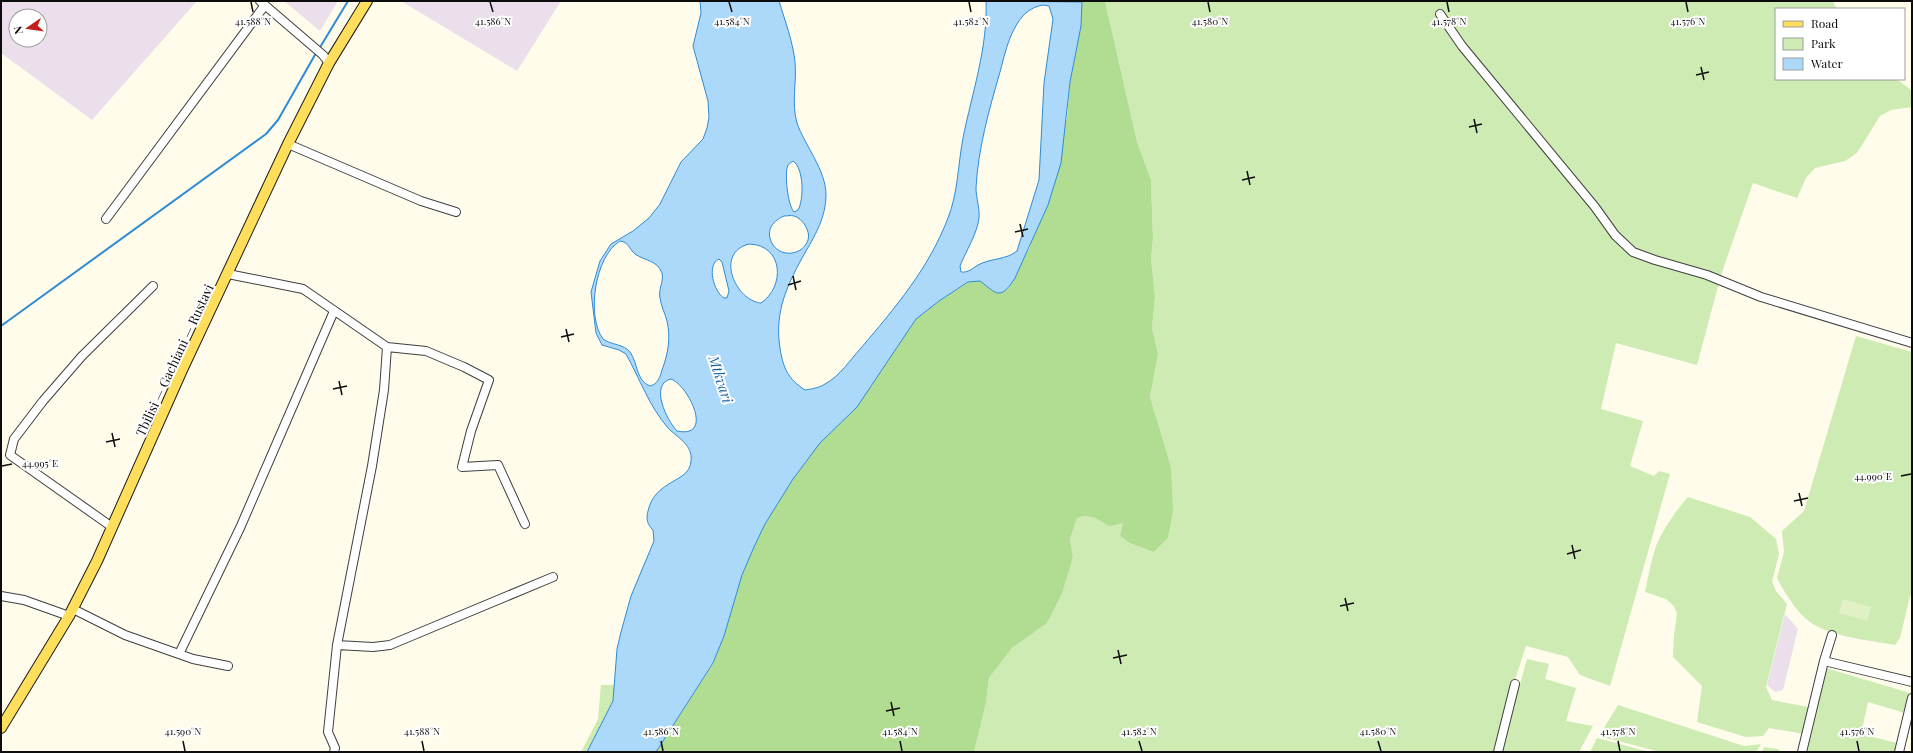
<svg xmlns="http://www.w3.org/2000/svg" width="1913" height="753" font-family="'Playfair Display',serif">
<style>
.industrial{fill:#ebdfec;fill-rule:evenodd}
.green{fill:#cdebb3}
.forest{fill:#b0dd91}
.pitch{fill:#e0f2c5}
.water{fill:#acd9f9;stroke:#2f8bd4;fill-rule:evenodd}
.lines{fill:none;stroke-linecap:round;stroke-linejoin:round}
.stream{stroke:#2f8bd4;stroke-width:2}
.minor-casing{stroke:#3f3f3f;stroke-width:10}
.major-casing{stroke:#1d1d1d;stroke-width:12}
.minor{stroke:#fff;stroke-width:8}
.major{stroke:#ffde5b;stroke-width:10}
.ticks{fill:none;stroke:#0c0c0c;stroke-width:1.5}
.labels{text-anchor:middle;dominant-baseline:central;stroke-width:4;stroke-linejoin:round;paint-order:stroke}
.street-label{font-size:13px;fill:#0c0c0c;stroke:#fff}
.water-label{font-size:14px;font-style:italic;fill:#0f5ca4;stroke:#fff}
.ticks-label{font-size:10px;text-anchor:middle;fill:#0c0c0c;stroke:#fff;stroke-width:4;stroke-linejoin:round;paint-order:stroke}
</style>
<rect width="100%" height="100%" fill="#fffceb"/>
<path class="industrial" d="M1,1H197L92,120L1,53ZM16,16H40V40H16Z
M284,1H338L320,31Z
M401,1H561L517,71Z
M1785,614L1798,629L1783,690L1775,692L1767,685Z"/>
<path class="green" d="M1105,1H1827L1833,2L1837,9H1776V79H1897L1912,91V107L1891,110L1880,116L1857,153L1845,161L1815,168L1806,178L1797,198L1753,183L1721,275L1697,365L1616,343L1601,409L1643,421L1630,466L1654,476L1659,471L1670,474L1610,686L1580,675L1568,657L1526,646L1513,686L1495,752H974L986,703L989,678L1012,648L1047,623L1073,557L1070,539L1077,518C1094,511 1091,519 1104,522C1110,524 1117,523 1124,523L1120,536L1129,543L1154,552L1168,538L1173,512L1158,425L1150,397L1158,354L1152,328L1155,296L1151,259L1153,238L1151,180L1137,142Z
M1856,336L1912,352V596H1910L1900,638L1895,645C1868,640 1826,637 1805,618C1795,609 1783,590 1777,578L1784,552L1782,531L1804,511Z
M1688,497L1750,517L1776,539L1779,554L1772,582L1776,591L1787,604L1766,687L1772,700L1808,707L1804,734L1769,728L1763,736L1746,737L1697,722L1702,686L1673,657L1674,635L1677,614L1674,606L1666,599L1645,592C1648,577 1651,561 1656,546C1662,531 1677,509 1688,497Z
M1527,659L1549,664L1545,679L1576,688L1566,721L1593,726L1579,752H1501Z
M1826,668L1910,693L1905,713L1868,702L1861,734L1897,743L1894,752H1806Z
M601,685H615L613,701L587,752H581L598,719Z
M1618,705L1744,746L1761,744L1756,752H1660L1599,736Z
M1597,738L1650,752H1590Z
M1764,747L1778,749L1781,752H1762Z"/>
<path class="forest" d="M1082,1H1105L1137,142L1151,180L1153,238L1151,259L1155,296L1152,328L1158,354L1150,397L1171,468L1173,512L1168,538L1154,552L1129,543L1120,536L1123,523L1110,526C1097,520 1091,512 1077,518L1070,539L1073,557L1062,593L1047,623L1012,648L989,678L986,703L974,752H656L713,664L724,636L742,575L754,547L765,524L793,479L820,443L857,407L916,319L939,301L969,282L980,281L986,285L1008,289L1030,247L1067,118L1070,82L1081,26Z"/>
<path class="pitch" d="M1843,599L1871,607L1867,621L1839,613Z"/>
<path class="water" d="M700,1H779C785,21 793,42 795,62C797,83 791,102 797,123C805,146 826,170 826,195C826,216 816,234 806,251C788,283 774,311 780,348C783,368 788,379 805,390C811,389 819,388 825,384C840,376 850,360 861,348C895,308 929,268 948,218C958,193 958,164 963,138C972,93 988,47 986,1L1082,2L1081,26L1070,82L1061,163L1048,205L1015,278C1000,301 997,294 980,281L968,282L939,301L916,319L857,407L820,443L793,479L765,524L754,547L742,575L724,636L713,663L656,752H587L613,701L617,649L621,632L631,596L654,541L653,530C647,524 646,519 648,511C655,479 690,483 691,461C693,445 678,438 668,428C649,406 640,379 626,354L619,350L602,345L596,333L591,292L600,261L611,244L633,231L649,218L660,204L681,162L703,139L707,128L709,117L708,101L693,46L701,13ZM1043,5L1049,6L1053,19L1044,83L1039,180L1017,251C1006,260 991,258 978,265C973,268 968,273 961,272L960,266C966,251 977,234 979,218C980,208 976,198 976,188C978,149 989,110 1000,72C1004,57 1008,38 1017,24C1023,14 1031,7 1043,5ZM793,161C804,168 804,200 798,210L794,212C788,206 785,177 787,168C788,164 790,163 793,161ZM784,216C787,216 791,215 794,216C802,218 811,231 808,240C803,255 782,258 773,245C765,232 771,222 784,216ZM620,241C629,242 629,249 635,254C645,261 657,260 662,273C664,281 658,290 660,298C661,306 665,313 667,321C671,338 668,354 662,370C660,377 658,384 650,386C636,381 638,363 630,352C624,344 611,345 603,339C586,316 595,256 620,241ZM749,244C784,245 785,287 761,303C736,301 714,253 749,244ZM719,259L722,262L729,291L727,298H724C714,292 706,265 719,259ZM671,379C688,385 715,439 677,431C667,421 649,384 671,379Z"/>
<g class="lines">
<path class="stream" d="M319,49L348,1
M1,326L266,134L278,120L316,53"/>
<g class="minor-casing">
<path id="minor" d="M260,1L323,55L329,63
M1440,14L1462,46L1595,207L1615,235L1633,252L1655,260L1707,275L1761,297L1912,343
M288,144L421,201L456,212
M106,219L265,5
M228,274L303,289L387,347L426,351L464,367L489,380L471,431L462,467L498,465L525,524
M112,527L10,455L14,439L43,401L82,356L153,286
M1,596L24,600L69,616
M73,609L125,635L193,659L228,666
M337,645L373,647L390,645L553,577
M179,654L240,528L334,311
M1824,661L1832,635
M334,752L335,748L328,732L337,645L372,466L384,390L387,347
M1498,752L1515,684
M1802,752L1824,661L1912,682
M1899,752L1912,698"/>
</g>
<g class="major-casing">
<path id="major" d="M1,728L69,616L97,561L182,370L288,144L329,63L367,1"/>
</g>
<use href="#minor" class="minor"/>
<use href="#major" class="major"/>
</g>
<path class="ticks" d="M251,2L253,12M490,2L493,12M729,2L732,12M969,2L971,12M1208,2L1210,12M1447,2L1449,12M1686,2L1688,12M1701,67L1704,80M1696,75L1709,72M1474,119L1477,133M1469,127L1482,124M1247,171L1250,185M1242,180L1255,177M1020,224L1023,237M1015,232L1028,229M793,276L796,290M788,285L801,281M566,329L569,342M561,337L574,334M339,381L342,395M333,389L347,386M112,433L115,447M106,442L120,439M2,466L12,464M1901,476L1911,474M1799,493L1802,506M1794,501L1808,498M1572,545L1575,559M1567,554L1581,550M1345,598L1348,611M1340,606L1354,603M1118,650L1121,664M1113,658L1127,655M891,702L894,716M886,711L900,708M183,741L185,751M422,741L424,751M661,741L663,751M900,741L902,751M1139,741L1142,751M1378,741L1381,751M1618,741L1620,751M1857,741L1859,751"/>
<g class="labels">
<g class="street-label">
<text transform="translate(174 360) rotate(-65)">Tbilisi — Gachiani — Rustavi</text>
</g>
<g class="water-label">
<text transform="translate(721 379) rotate(72)">Mtkvari</text>
</g>
</g>
<g class="ticks-label">
<text x="253" y="25">41.588°N</text>
<text x="493" y="25">41.586°N</text>
<text x="732" y="25">41.584°N</text>
<text x="971" y="25">41.582°N</text>
<text x="1210" y="25">41.580°N</text>
<text x="1449" y="25">41.578°N</text>
<text x="1688" y="25">41.576°N</text>
<text x="40" y="467">44.995°E</text>
<text x="1873" y="480">44.990°E</text>
<text x="183" y="735">41.590°N</text>
<text x="422" y="735">41.588°N</text>
<text x="661" y="735">41.586°N</text>
<text x="900" y="735">41.584°N</text>
<text x="1139" y="735">41.582°N</text>
<text x="1378" y="735">41.580°N</text>
<text x="1618" y="735">41.578°N</text>
<text x="1857" y="735">41.576°N</text>
</g>
<rect width="1913" height="753" fill="none" stroke="#0c0c0c" stroke-width="4"/>
<rect x="1775" y="8" width="130" height="72" fill="#ffffff" stroke="#9e9e9e"/>
<rect x="1783" y="21" width="20" height="6" fill="#ffde5b" stroke="#9e9e9e"/>
<text x="1811" y="28" font-size="12" fill="#0c0c0c">Road</text>
<rect x="1783" y="38" width="20" height="12" fill="#cdebb3" stroke="#9e9e9e"/>
<text x="1811" y="48" font-size="12" fill="#0c0c0c">Park</text>
<rect x="1783" y="58" width="20" height="12" fill="#acd9f9" stroke="#9e9e9e"/>
<text x="1811" y="68" font-size="12" fill="#0c0c0c">Water</text>
<g transform="translate(28 28) rotate(257)"><circle r="19" fill="#ffffff" stroke="#9e9e9e"/>
<path d="M0-3L7 15L0 10L-7 15Z" fill="#c31d1d"/>
<text y="-6" font-size="11" font-weight="bold" text-anchor="middle" fill="#0c0c0c">N</text>
</g>
</svg>
